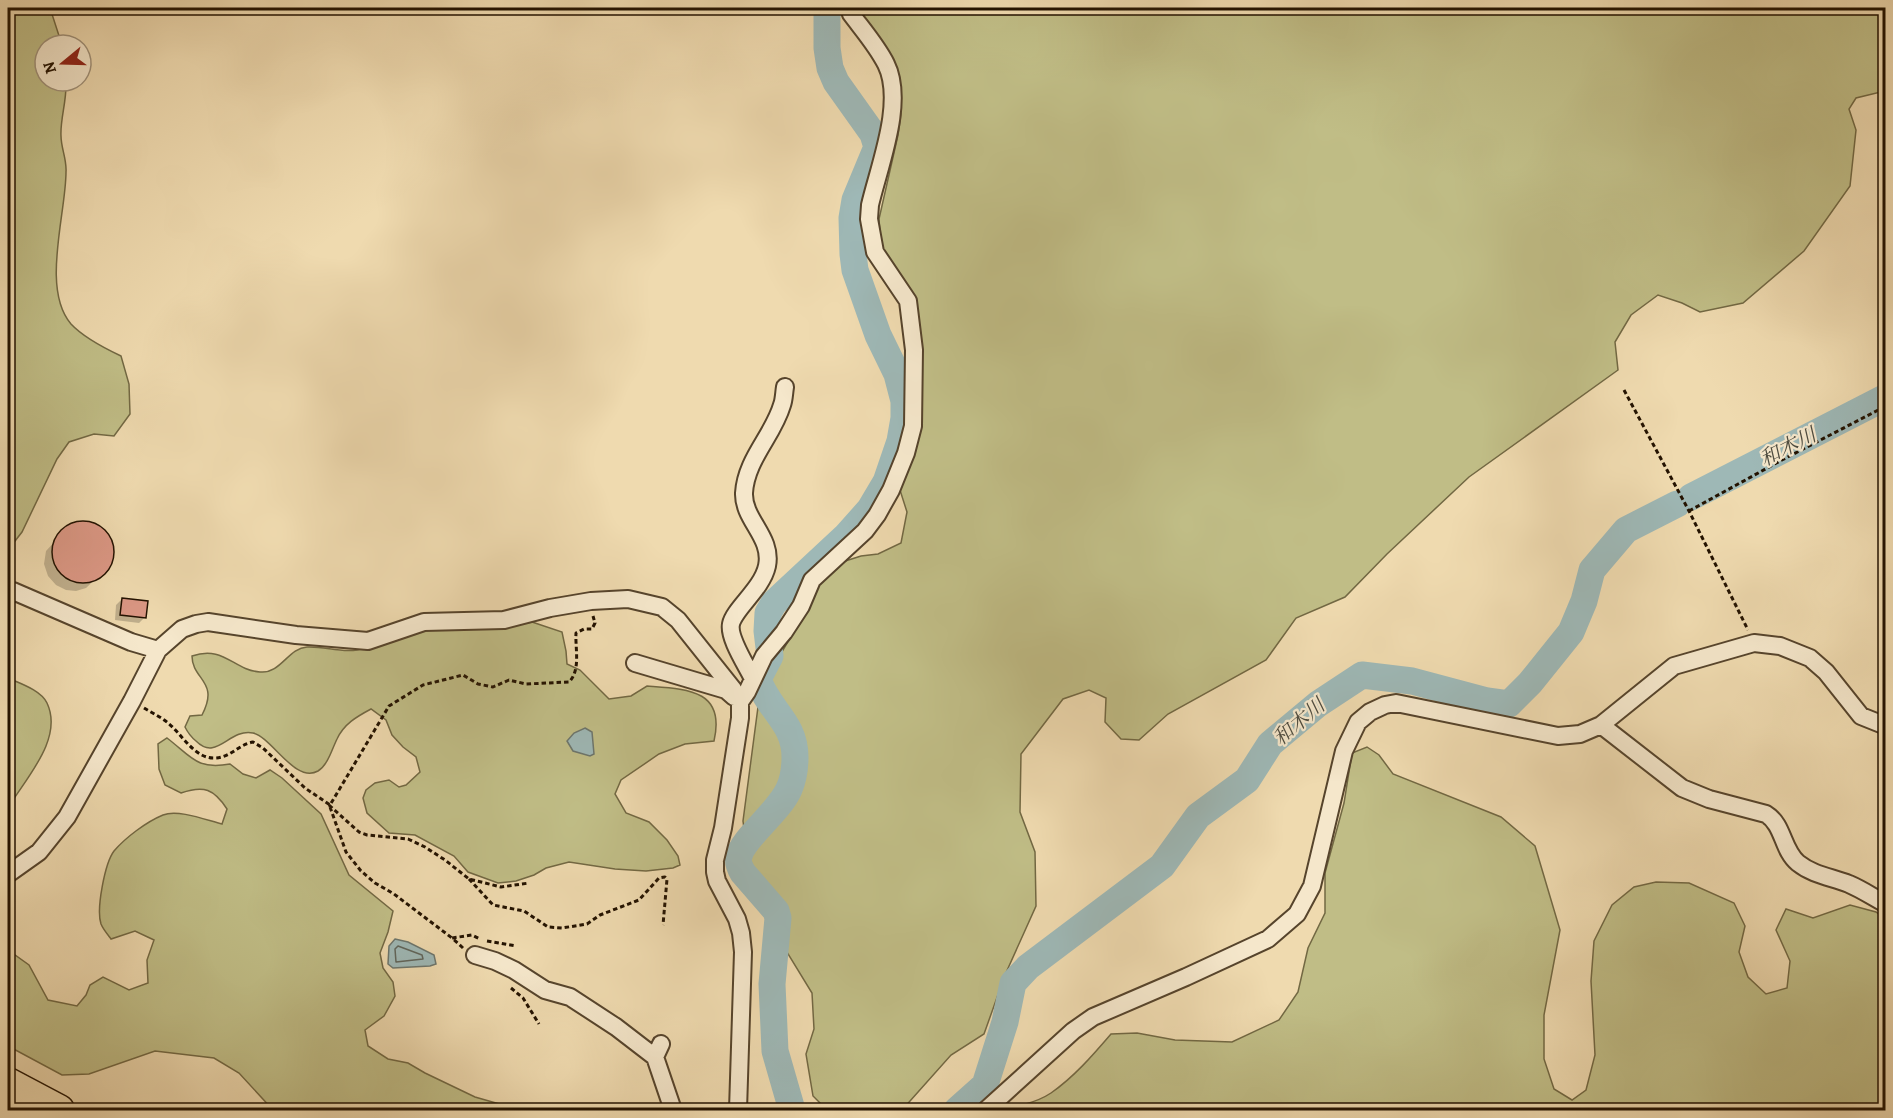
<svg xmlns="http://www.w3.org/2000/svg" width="1893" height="1118" font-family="Alegreya,'Noto Serif JP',serif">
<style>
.green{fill:#c0bd86;stroke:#726843;stroke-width:1.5}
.water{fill:#9eb8b6;stroke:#6d766d;stroke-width:1.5}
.shadow{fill:#0003}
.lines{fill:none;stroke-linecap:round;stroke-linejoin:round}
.shore{stroke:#60655b;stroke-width:1.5}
.river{stroke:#9eb8b6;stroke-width:27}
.building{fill:#db9784;stroke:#231200;stroke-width:1.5}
.minor-casing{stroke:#56442c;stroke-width:20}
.motorway-casing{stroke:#231200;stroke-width:33}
.path{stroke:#231200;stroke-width:3;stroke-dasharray:4.5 3;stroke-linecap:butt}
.minor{stroke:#f5e7cb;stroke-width:16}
.motorway{stroke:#efdaaf;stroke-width:30}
.labels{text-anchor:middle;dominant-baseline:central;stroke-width:4.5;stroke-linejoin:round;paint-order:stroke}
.water-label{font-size:20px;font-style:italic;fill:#4e4c40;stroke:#f5e7cb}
</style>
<rect width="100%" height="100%" fill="#efdaaf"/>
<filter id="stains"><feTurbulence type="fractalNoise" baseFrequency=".00333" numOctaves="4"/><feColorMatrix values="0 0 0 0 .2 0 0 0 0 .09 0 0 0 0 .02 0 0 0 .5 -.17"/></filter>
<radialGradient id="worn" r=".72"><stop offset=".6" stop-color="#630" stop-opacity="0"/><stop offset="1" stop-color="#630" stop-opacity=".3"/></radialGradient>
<path class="green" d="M8,8H50L62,45H45V81H66C67,101 60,119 61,136C61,148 67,160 66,172C66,214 41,289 71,324C84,338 104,348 121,356L129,384L130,414L114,436L94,434L69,442L57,459L22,532L8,550Z
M857,8H1885V91L1856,98L1849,109L1856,130L1850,186L1804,251L1743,303L1700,312L1682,303L1658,295L1631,315L1615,342L1618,370L1469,477L1387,554L1345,597L1296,618L1266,660L1168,714L1139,740L1121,739L1105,722L1106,698L1089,690L1063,699L1021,754L1020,812L1035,852L1036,906L1005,975L984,1034L951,1055L902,1110H827L813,1096L806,1054L814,1029L812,993L785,949L749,866L743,821L758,707L780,655L805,613L820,580L839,563L861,556L878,554L901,543L907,512L899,487L920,428L898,274L881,246L879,219L898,135L901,114L899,84L895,67L884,44L859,13Z
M532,622L562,632L566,651L567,664L580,670L609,699L631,696L647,686C686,689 726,689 714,741L685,744L659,754L621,780L615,794L626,813L649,822L667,840L678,856L680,865L673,868L646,871L615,869L569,862L546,868L534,875L516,881L498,883L468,872L454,856L415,835L389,833L367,813L363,798L366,790L375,783L389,780L399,787L406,785L420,772L416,757L403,747L392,735L386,720L371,709C356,717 344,724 337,739C332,749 328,765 318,771C295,784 272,737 253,733C229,728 217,762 196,741C191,737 188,733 185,727L190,716L202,715C220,681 192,680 192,656C224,645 233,670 260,672C281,674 288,648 307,647C324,646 340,653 357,650C363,649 368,645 374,643C388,637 407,632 422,630C459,626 495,629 532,622Z
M8,678C19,683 41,690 47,703C64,739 25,779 8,808Z
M167,738C192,757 196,770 230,764L243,774L256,778L270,770L282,778L321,814L349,875L393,911L388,932L380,953L383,968L393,982L395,996L384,1016L365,1030L368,1046L388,1059L408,1063L425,1073L475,1097L510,1107L514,1110H273L239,1073L214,1058L155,1051L89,1074L62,1075L8,1046V950L29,965L48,1000L77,1006L86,995L90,985L103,977L129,990L148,983L147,960L154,940L135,931L111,939C108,935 103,929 101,924C96,909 105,863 114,851C125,838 146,822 163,815C178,809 206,820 222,824L227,809C214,789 204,785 181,793L165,785L159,769L158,744Z
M1367,747L1379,755L1393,774L1501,817L1535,846L1560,930L1544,1015V1059L1554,1089L1572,1100L1586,1090L1595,1055L1591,981L1594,941L1612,905L1634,887L1656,882L1689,883L1734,903L1745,926L1739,952L1748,977L1766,994L1787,988L1790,961L1776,930L1786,909L1813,918L1850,905L1876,912L1885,919V1110H998C1015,1107 1036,1103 1051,1093C1074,1077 1093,1055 1111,1034L1137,1033L1175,1040L1232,1042L1279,1020L1298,992L1308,948L1325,913V873L1344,803L1352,753Z"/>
<path class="water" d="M585,728L592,732L594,754L590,756L573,751L567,741L574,733Z
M395,939L408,942L434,955L436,964L430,966L393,968L388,964L389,946Z"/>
<path class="shadow" d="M81,522L94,524L109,537L112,547V557L108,567L86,588L76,591L66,590L56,585L48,576L44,564L46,551L69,526Z
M122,599L145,617L139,623L115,620L116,605Z"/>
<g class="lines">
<path class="shore" d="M398,946L422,955L423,959L396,962L395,949Z"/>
<path class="river" d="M1691,497L1886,397
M792,1110L775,1051L772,984L778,918L776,911L743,873C740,868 737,862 739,856C743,838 779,812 789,789C793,780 795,768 795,757C795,722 768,710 758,679L770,656L767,631L768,613L774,603L846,536L870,509L886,482L900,441L904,418V401L897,374L878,335L855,270L853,254L852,218L855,200L877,147L873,134L836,82L830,68L827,48V8
M957,1110L985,1085L1005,1022L1013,983L1028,967L1162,866L1198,816L1247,780L1270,744L1318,704L1362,675L1412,681L1487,701L1509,704L1530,683L1571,632L1584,601L1592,570L1626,530L1677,504"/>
</g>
<path class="building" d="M52 552a31 31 0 1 1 62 0a31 31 0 1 1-62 0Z
M122,598L148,601L146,618L120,615Z"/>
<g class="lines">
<g class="minor-casing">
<path id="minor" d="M8,590L13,591L131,642L158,650
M635,663L726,690L734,697
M753,679C747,666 728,638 731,624C734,609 762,589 767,566C773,537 743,520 744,493C746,459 773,436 782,405C784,400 784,393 785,387
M740,702L747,692L764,656L784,632L801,606L812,580L865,531L877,515L891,490L906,453L913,426L914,350L908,301L875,252L869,219L870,205C879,166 905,102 886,64C877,46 863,30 851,14L849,8
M1601,725L1682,788L1709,799L1766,814C1784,825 1782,850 1798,863C1813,875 1831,877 1849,884C1861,889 1873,897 1886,904
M8,874L39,852L67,817L132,701L158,650L182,629L196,624L208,622L296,635L368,641L424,622L504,620L550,608L591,601L628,599L662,607L678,620L733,689L740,702V718L723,828L715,860V872L717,881L737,919L741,933L743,952L738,1110
M475,955L495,961L514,970L545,990L570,997L616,1027L655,1057
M661,1044L655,1057L673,1110
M986,1110L1073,1031L1093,1017L1186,977L1268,939L1297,914L1312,886L1344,751L1358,722L1370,712L1385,705L1396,703L1558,736L1580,734L1601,725L1674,666L1754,643L1780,646L1810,658L1826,672L1861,716L1886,726"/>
</g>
<g class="motorway-casing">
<path id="motorway" d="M8,1083L59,1110"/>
</g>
<path class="path" d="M1624,390L1689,511L1748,630
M1689,511L1780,461L1886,406
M144,708C152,713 161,717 168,723C182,734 195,760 216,758C231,757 238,745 253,742L263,748L305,788L330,805L389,706L423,685L463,675L478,684L493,687L509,680L526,684L569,682C581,670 575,648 576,633L584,629H592L595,623L593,616
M329,805L359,832L367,835L408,839L425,847L445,860L469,879L501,887L529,883
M330,807L346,852L361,871L375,883L394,894L452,938
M469,879L493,905L524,911L548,927L562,928L587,924L600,915L639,900L659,878L665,877L667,879L663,925
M487,941L516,946
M463,948L452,938L472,935L480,939
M511,988L523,998L539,1024"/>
<use href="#minor" class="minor"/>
<use href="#motorway" class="motorway"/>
</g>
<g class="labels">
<g class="water-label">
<text transform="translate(1788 447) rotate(-27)">和木川</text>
<text transform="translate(1299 722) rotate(-40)">和木川</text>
</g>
</g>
<rect width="1893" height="1118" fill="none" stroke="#efdaaf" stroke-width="30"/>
<rect x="9" y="9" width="1875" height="1100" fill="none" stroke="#231200" stroke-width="3"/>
<rect x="15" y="15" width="1863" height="1088" fill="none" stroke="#231200" stroke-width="1.5"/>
<g transform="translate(63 63) rotate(251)"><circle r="28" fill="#f5e7cb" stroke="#a1927a" stroke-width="1.5"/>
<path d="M0-4.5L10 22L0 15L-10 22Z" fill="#8f2418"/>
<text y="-9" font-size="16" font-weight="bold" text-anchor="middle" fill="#231200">N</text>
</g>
<rect width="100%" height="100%" filter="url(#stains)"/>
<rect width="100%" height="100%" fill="url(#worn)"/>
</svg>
